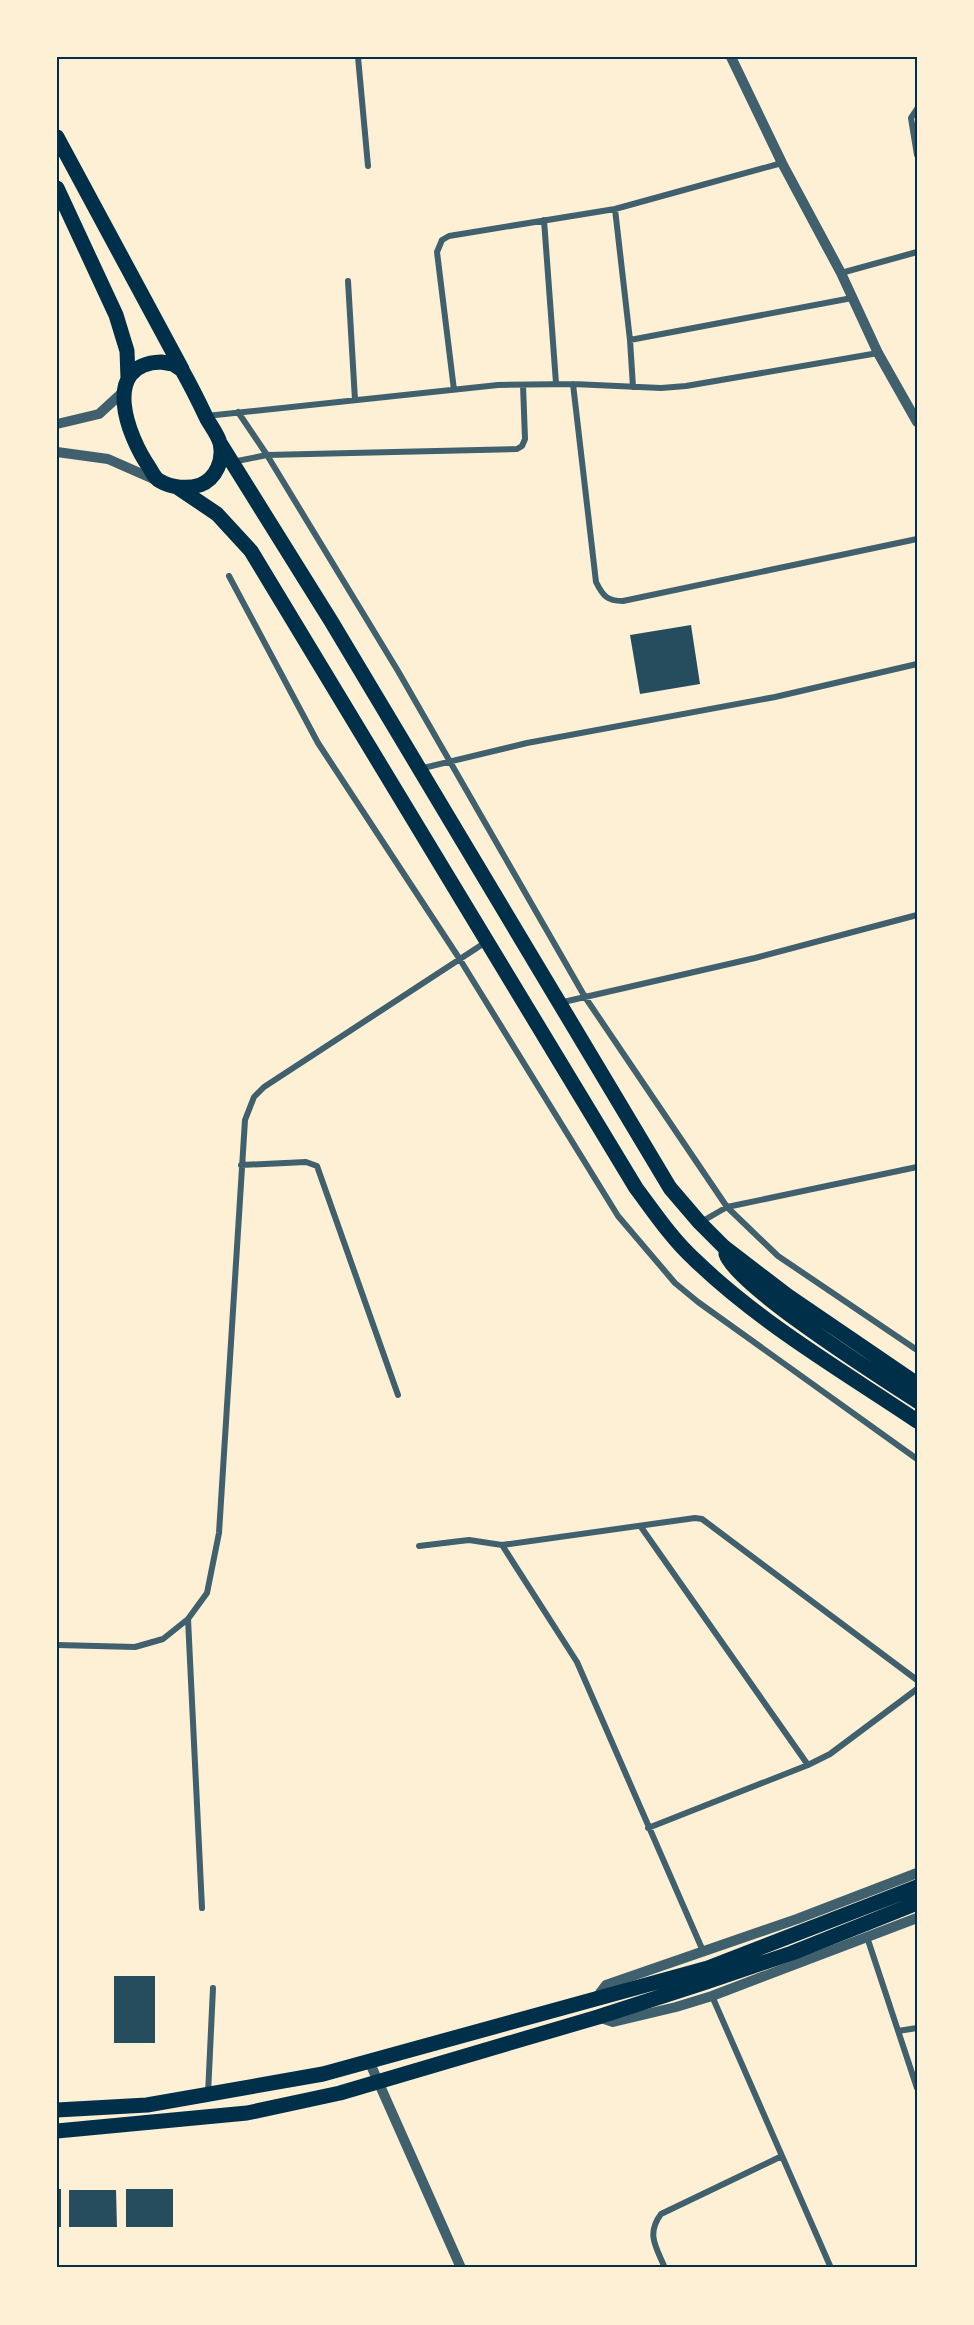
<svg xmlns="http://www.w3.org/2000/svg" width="974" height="2325" font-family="'Open Sans',sans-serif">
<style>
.building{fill:#264d5e}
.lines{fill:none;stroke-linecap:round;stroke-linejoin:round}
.minor{stroke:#3f606c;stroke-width:6}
.tertiary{stroke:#3f606c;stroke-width:10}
.primary{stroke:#003049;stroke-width:15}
.trunk{stroke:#003049;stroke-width:15}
.neatline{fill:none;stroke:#003049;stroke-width:2}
</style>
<rect width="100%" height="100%" fill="#fdf0d5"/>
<path class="building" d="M691,625L700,684L640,694L630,635Z
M114,1976H155V2043H114Z
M57,2189H61V2227H57Z
M126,2189H173V2227H126Z
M69,2190H116L117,2227H69Z"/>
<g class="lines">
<path class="minor" d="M358,57L368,166
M917,109L911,118L917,155
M615,209L630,340L633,387
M544,220L556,383
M841,273L917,252
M348,281L355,400
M630,340L852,298
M573,384L596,582C603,596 607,601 623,601L917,539
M454,390L437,252L442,240L449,236L615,209L782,163
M238,412L267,455L398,671L585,997L727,1207L778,1256L917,1350
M206,416L498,385L573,384L661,388L686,386L878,353
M232,462L267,455L517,449L522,446L525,439L523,385
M229,576L318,743L459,958L618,1216L675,1283L698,1302L917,1459
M419,769L527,743L775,697L917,664
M559,1003L755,958L917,915
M241,1165L306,1162L317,1166L398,1395
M701,1222L727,1207L917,1167
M641,1527L808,1765
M502,1545L577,1662L703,1951
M419,1546L469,1540L502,1545L695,1518L702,1519L917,1680
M188,1619L202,1908
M57,1645L135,1647L163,1639L188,1619L207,1593L219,1533L245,1120L254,1097L264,1087L486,942
M648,1828L808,1765L830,1754L917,1689
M867,1937L917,2088
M712,1996L831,2268
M898,2031L917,2028
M208,2094L213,1988
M665,2268C656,2247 646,2234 661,2214L782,2156"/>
<path class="tertiary" d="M731,57L782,163L841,273L878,353L917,422
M57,424L99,414L123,392
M57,452L108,459L158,481
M594,2001L606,1985L797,1919L917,1873
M598,2017L613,2022L676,2007L712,1996L917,1918
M369,2061L461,2268"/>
<path class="primary" d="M57,137L182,369
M57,188L116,315L127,351L128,379
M161,362L173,364L182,370C191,386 199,402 207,419C211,426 218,435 220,443C224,460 216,479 200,485C188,489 172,488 160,481C155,479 152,472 149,467C128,437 100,364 161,362Z
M220,443L331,621L670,1188L700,1223L724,1247L788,1296L917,1384
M177,487L217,514L251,551L636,1188C654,1212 672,1239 694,1259C760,1323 841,1370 917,1421
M726,1254C736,1286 882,1378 917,1401"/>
<path class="trunk" d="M57,2110L147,2105L323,2074L708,1968L917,1887
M57,2131L247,2113L340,2093L598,2017L706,1982L792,1953L917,1903"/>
</g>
<rect width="974" height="2325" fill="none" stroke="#fdf0d5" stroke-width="117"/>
<rect x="58" y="58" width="858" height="2208" class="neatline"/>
</svg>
